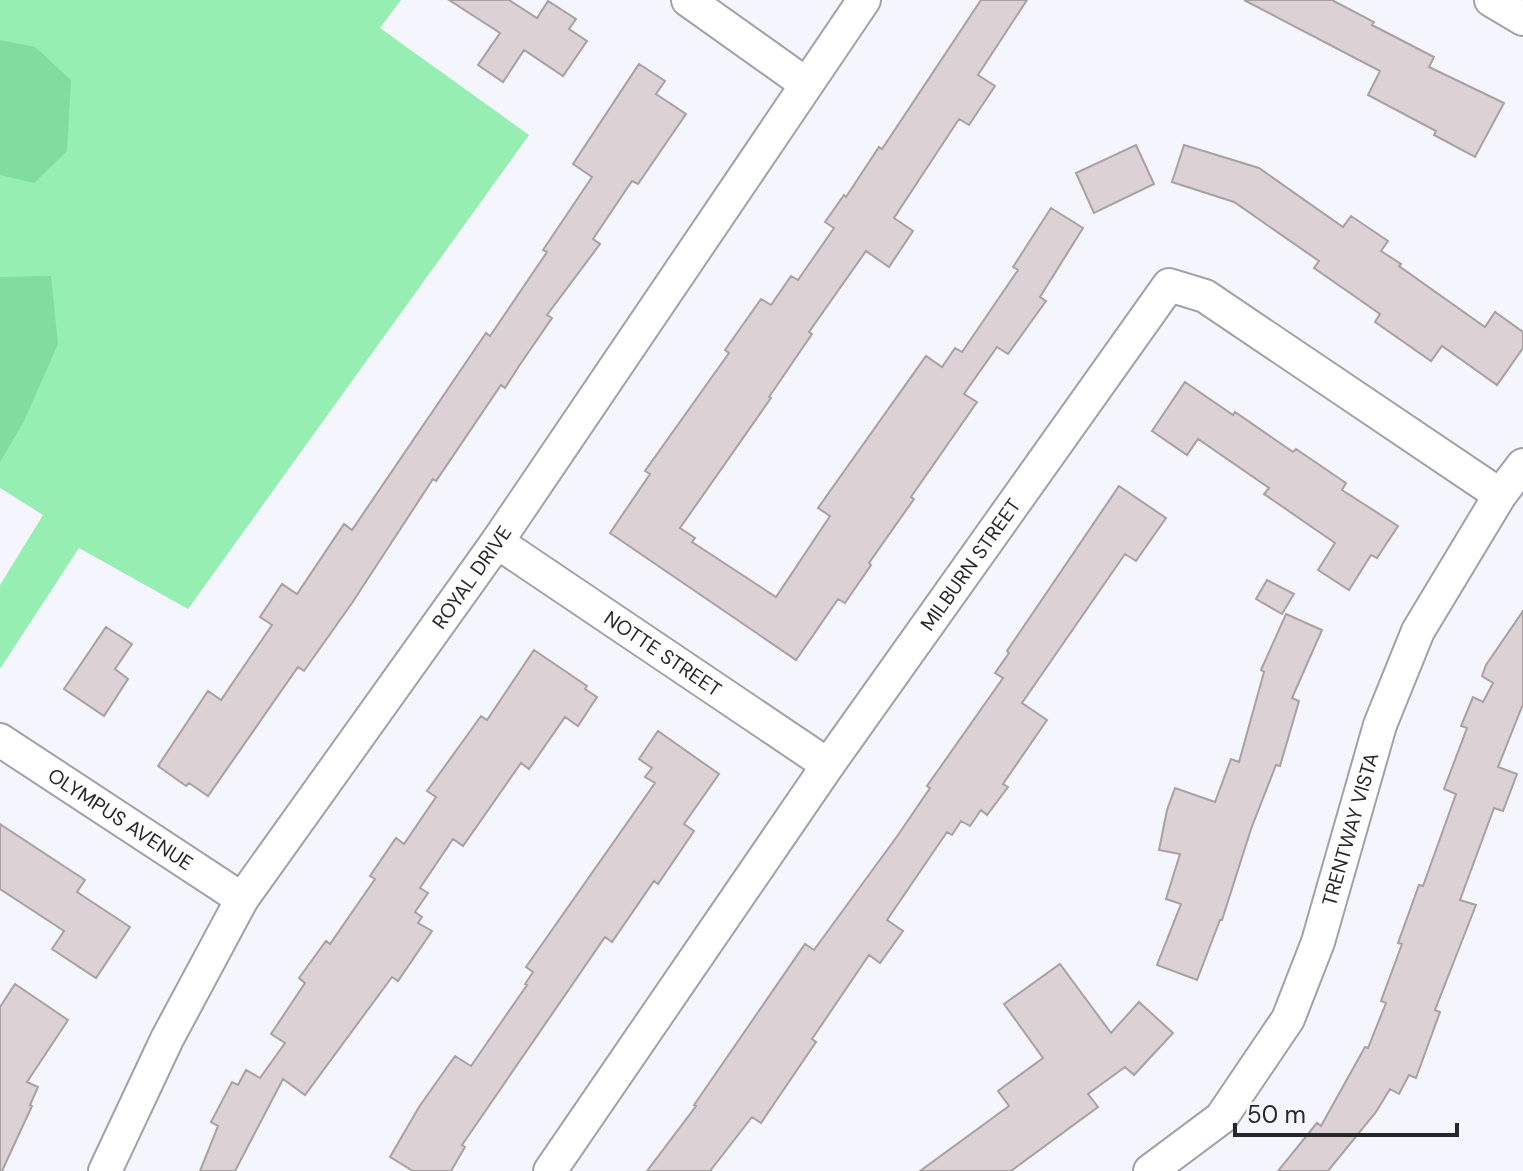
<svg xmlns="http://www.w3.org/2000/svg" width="1523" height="1171" font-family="'DM Sans',sans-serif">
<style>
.green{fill:#97eeb3}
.forest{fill:#80dc9f}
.building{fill:#dcd2d6;stroke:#a9a0a4;stroke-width:2}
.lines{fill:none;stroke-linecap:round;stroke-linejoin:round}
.minor-casing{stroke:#a0a1aa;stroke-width:36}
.minor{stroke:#fff;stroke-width:32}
.labels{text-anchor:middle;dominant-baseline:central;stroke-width:8;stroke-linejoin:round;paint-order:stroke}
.street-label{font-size:20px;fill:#27272a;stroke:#f5f6fd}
</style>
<rect width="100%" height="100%" fill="#f5f6fd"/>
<path class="green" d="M0,0H401L380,28L529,135L188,609L79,548L0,669V585L43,515L0,488Z"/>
<path class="forest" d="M0,40L35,47L71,80L67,151L34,183L0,175Z
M51,276L58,344L24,421L0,462V277Z"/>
<path class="building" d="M449,0H509L537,18L548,1L576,19L569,29L587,41L563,76L524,50L503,82L478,65L500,33Z
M981,0H1027L978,75L995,86L969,125L959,119L894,218L913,231L889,267L866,251L809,332L812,334L769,397L771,398L680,528L695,538L692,542L776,597L830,516L818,508L926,356L942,367L955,348L962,352L1018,270L1013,267L1051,208L1083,228L1040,297L1046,301L1008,354L997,347L964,394L977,402L911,497L914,499L869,563L871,565L845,603L838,599L796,660L610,533L650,474L645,471L729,353L725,350L761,299L771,305L791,276L798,280L834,228L825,222L844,195L846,197L879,147L882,149Z
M1244,0H1332L1374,22L1372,25L1434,57L1429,67L1504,103L1475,157L1434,135L1436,131L1368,95L1380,71Z
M639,64L665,81L656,94L686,114L638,184L632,181L593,239L600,244L547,315L552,318L519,366L505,388L501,385L436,481L433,479L352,603L304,671L298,667L208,796L189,783L186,786L158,766L208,691L221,700L272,625L260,617L282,584L297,594L344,524L352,530L486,333L490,336L547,252L543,250L592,177L573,164Z
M1136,145L1154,184L1094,213L1076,173Z
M1184,145L1259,168L1343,227L1351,216L1388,241L1381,251L1401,264L1399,266L1485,327L1495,312L1523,332V348L1497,385L1442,346L1431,361L1375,322L1380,314L1314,268L1319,261L1234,202L1172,182Z
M1185,382L1233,415L1235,412L1293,452L1296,449L1346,483L1342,490L1398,526L1377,558L1371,555L1349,590L1318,570L1335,543L1264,494L1269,488L1198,439L1187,455L1152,431Z
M1119,486L1166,518L1136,561L1125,554L1022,703L1047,720L1003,784L1008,787L987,815L981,810L970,826L961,821L952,835L947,832L887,920L903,931L880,963L869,955L812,1039L816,1042L761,1123L752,1117L710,1171H647L696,1106L694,1105L805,944L814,950L898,835L930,788L927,786L1003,678L995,673L1009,653L1007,651Z
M1267,580L1294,594L1282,614L1256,599Z
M1523,611V704L1498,767L1517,774L1503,811L1494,808L1460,900L1476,905L1435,1010L1440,1012L1416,1078L1409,1075L1399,1094L1390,1089L1376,1112L1328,1171H1278L1317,1123L1321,1126L1365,1047L1368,1048L1386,1003L1381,1001L1402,944L1398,943L1419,885L1423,886L1456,794L1444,789L1467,728L1461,726L1473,697L1483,702L1493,683L1482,676L1486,665Z
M1286,614L1322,630L1292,698L1299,701L1280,766L1276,765L1251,829L1222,920H1220L1197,980L1157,965L1181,904L1166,899L1180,854L1159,850L1167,810L1175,788L1215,802L1231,759L1239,762L1264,672L1261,670Z
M106,627L132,644L115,669L128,679L104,716L64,689Z
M534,650L587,686L585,689L597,697L578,726L565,717L529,769L521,763L463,846L453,839L420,888L428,893L415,912L422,917L418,923L432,931L398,981L392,977L305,1095L283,1079L235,1171H200L218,1126L211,1122L232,1082L238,1085L246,1070L260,1078L285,1043L271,1034L305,983L299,978L326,941L330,944L375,879L370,876L396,838L404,844L436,797L427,791L481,716L487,720Z
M658,731L719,774L684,824L694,831L658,884L654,881L612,942L605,937L462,1145L465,1147L451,1171H413L390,1157L419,1107L455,1056L471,1066L527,985L525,984L533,972L526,967L655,783L645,777L652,768L639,759Z
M0,824L85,880L77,892L130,927L96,978L52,949L64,931L0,889Z
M1060,964L1111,1033L1139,1002L1173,1033L1134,1075L1125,1067L1088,1094L1098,1107L1011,1171H920L1009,1106L998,1091L1043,1058L1004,1004Z
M15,984L68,1020L27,1082L38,1087L30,1105L32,1106L2,1171H0V1007Z"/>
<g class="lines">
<g class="minor-casing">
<g id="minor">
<path d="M688,0L806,84"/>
<path d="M1491,0L1523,19"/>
<path id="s1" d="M497,542L828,765"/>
<path id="s2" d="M0,740L242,899"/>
<path id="s3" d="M105,1171L167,1039L242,899L497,542L864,0"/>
<path id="s4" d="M550,1171L828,765L1169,285L1205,296L1500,495"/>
<path id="s5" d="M1150,1171L1221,1118L1288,1019L1318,942L1380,725L1418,631L1500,495L1523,465"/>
</g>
</g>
<use href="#minor" class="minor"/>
</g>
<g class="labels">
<g class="street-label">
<text stroke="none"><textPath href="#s4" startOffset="738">MILBURN STREET</textPath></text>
<text stroke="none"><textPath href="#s3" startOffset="700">ROYAL DRIVE</textPath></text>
<text stroke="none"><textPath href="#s1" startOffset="200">NOTTE STREET</textPath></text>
<text stroke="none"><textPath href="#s2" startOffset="144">OLYMPUS AVENUE</textPath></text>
<text stroke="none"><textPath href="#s5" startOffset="408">TRENTWAY VISTA</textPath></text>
</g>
</g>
<path d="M1235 1123v12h222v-12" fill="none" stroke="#27272a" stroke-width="4"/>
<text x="1247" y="1123" font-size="24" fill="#27272a" stroke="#f5f6fd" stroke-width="6" paint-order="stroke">50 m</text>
</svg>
